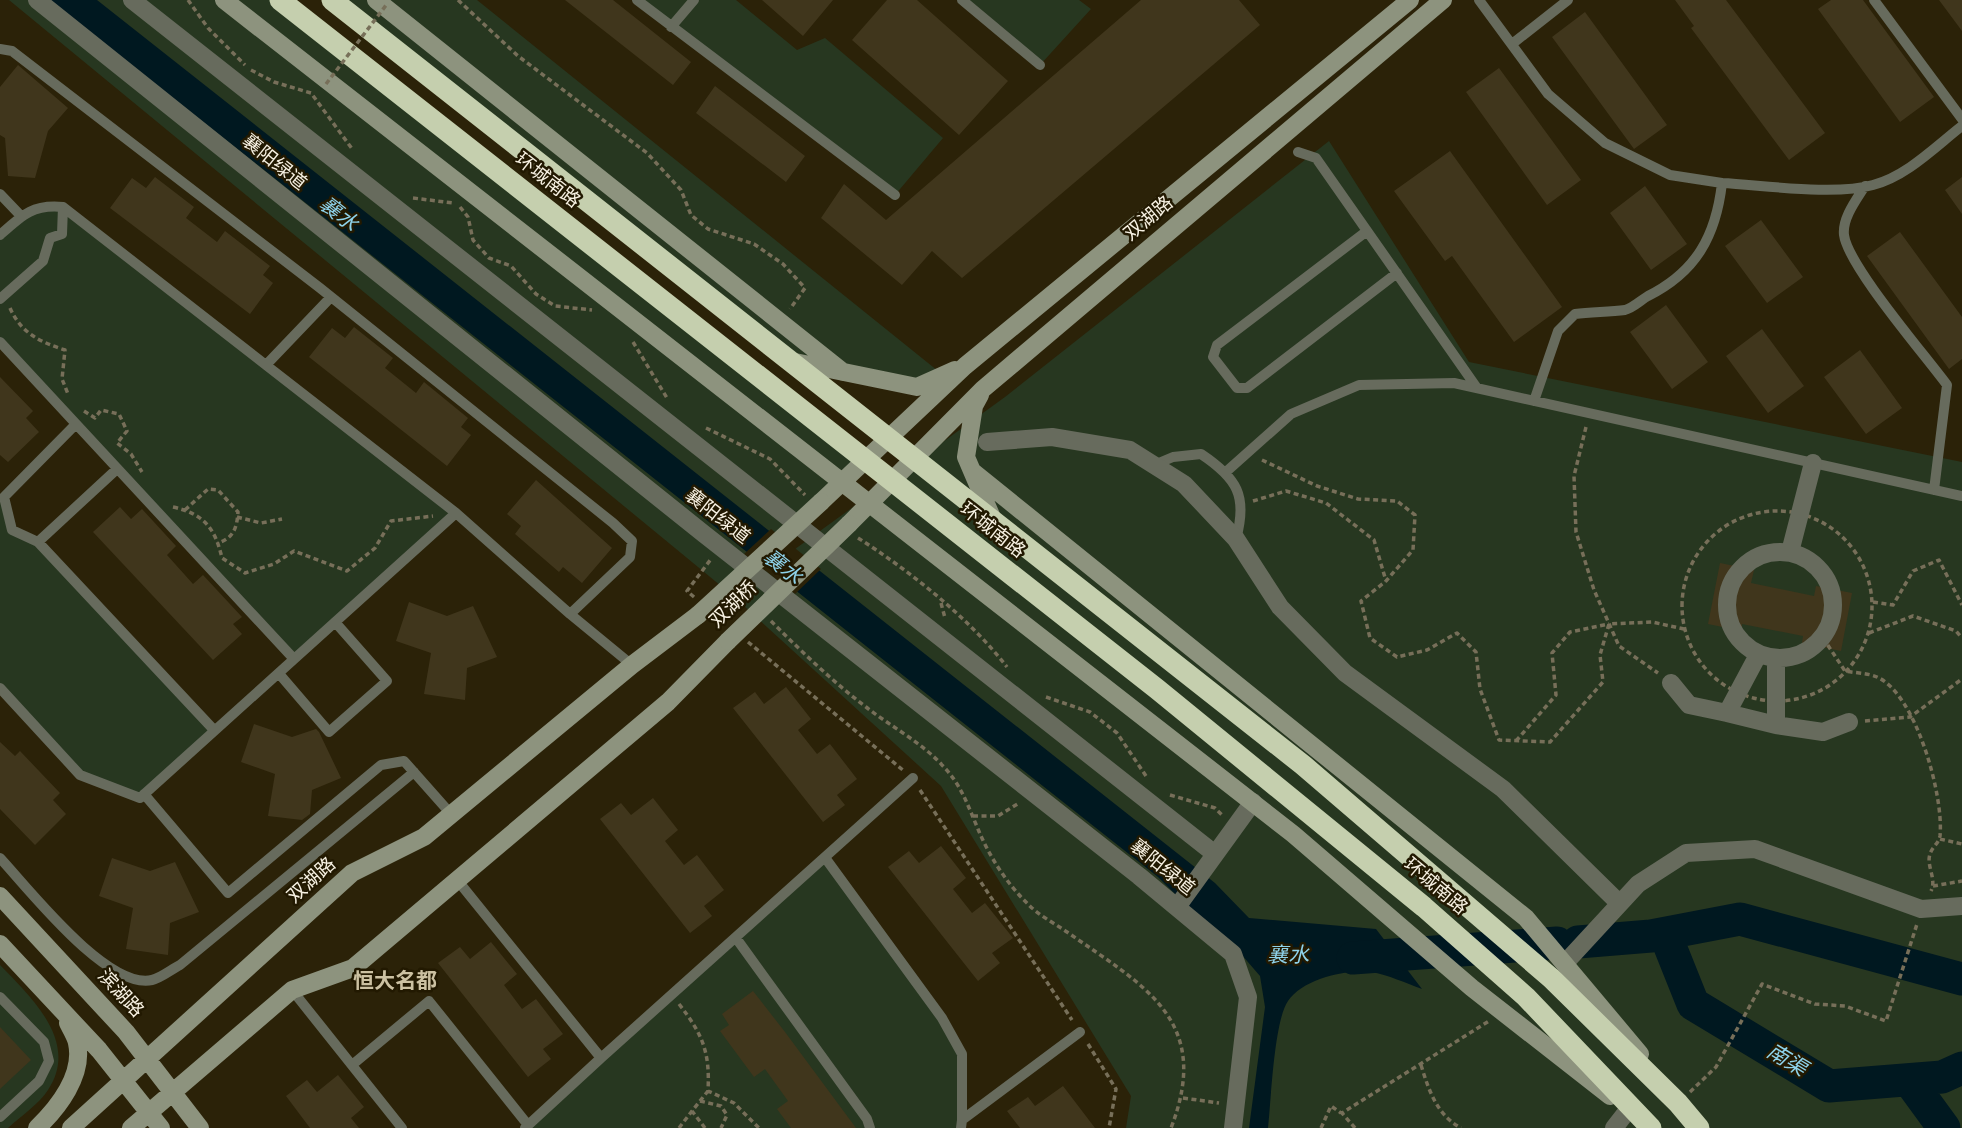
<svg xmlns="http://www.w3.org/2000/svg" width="1962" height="1128" font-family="Overpass,'Noto Sans SC',sans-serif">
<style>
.green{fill:#273720}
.water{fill:#001820}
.pier{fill:#2b2208}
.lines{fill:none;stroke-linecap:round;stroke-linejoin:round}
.river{stroke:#001820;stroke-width:33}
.building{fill:#40361c}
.path{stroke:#776f59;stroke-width:3.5;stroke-dasharray:5 3.5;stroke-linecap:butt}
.lane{stroke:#676b5d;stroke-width:10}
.street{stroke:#676b5d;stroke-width:18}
.secondary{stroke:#8d937e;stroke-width:18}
.highway{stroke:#c5cfae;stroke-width:21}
.path-bridge{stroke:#776f59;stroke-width:3.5;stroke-dasharray:5 3.5;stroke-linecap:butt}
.secondary-bridge{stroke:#8d937e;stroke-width:18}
.labels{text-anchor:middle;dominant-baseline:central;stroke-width:5;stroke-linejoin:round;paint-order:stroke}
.street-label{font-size:19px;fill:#f7f1e2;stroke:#221901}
.water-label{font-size:21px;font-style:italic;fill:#8ed2ea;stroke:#221901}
.neighbourhood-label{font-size:21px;font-weight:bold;fill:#ccc1a2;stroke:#221901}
</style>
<rect width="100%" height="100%" fill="#2b2208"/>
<path class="green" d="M9,0H280L865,460L737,591L1005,397L1329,141L1469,362L1962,462V1128H1126L1131,1096L941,786L732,595Z
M332,0H477L943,375L917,387L787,361Z
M637,0H736L797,50L825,38L943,138L895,195Z
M962,0H1079L1091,9L1040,65Z
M43,205L63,211L456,513L294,659L0,341V236Z
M0,494L12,530L38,542L214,730L140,798L80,775L0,688Z
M826,859L962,1054L961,1128H525Z
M0,965C31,997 80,1042 48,1090C39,1104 21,1116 8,1128H0Z"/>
<path class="water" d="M49,0H97L1215,883L1249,918L1376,929L1422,989C1406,983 1388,975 1371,972C1345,969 1303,979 1288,1001C1274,1021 1271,1101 1268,1128H1249L1265,1007L1260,976L1228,939L1190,909L1158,877Z"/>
<path class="pier" d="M771,529L821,569L795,594L744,554Z"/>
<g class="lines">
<path class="river" d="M1665,934L1693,1004L1829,1086L1942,1077L1962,1068
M1578,942L1651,936L1740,919L1962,979
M1353,958L1557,943
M1909,1080L1944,1128"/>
</g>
<path class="building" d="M565,0H613L691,62L673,85Z
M762,0H833L803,36Z
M887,0H917L1008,81L959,135L852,40Z
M1141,0H1239L1260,25L962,278L932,251L902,285L821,218L844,184L886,220Z
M1675,0H1726L1825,133L1789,160L1691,28L1694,26Z
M1831,0H1863L1934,97L1900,122L1818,9Z
M1939,0H1962V31Z
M1585,12L1667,125L1634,149L1552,37Z
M18,65L68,108L48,131L35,178L8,176L5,138L0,135V87Z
M1499,68L1581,180L1547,205L1466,92Z
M715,86L805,156L786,182L696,113Z
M1450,151L1562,307L1514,342L1452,256L1445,261L1394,191Z
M155,177L194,207L186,218L217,242L225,231L270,266L263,275L273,283L250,314L110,208L132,178L146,188Z
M1962,177V214L1945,190Z
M1645,186L1687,244L1651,270L1610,213Z
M1761,220L1803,277L1767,303L1725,246Z
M1900,232L1962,317V359L1949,369L1867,256Z
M1666,305L1708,362L1672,389L1630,332Z
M354,327L393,358L385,368L416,393L424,382L468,418L461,427L471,435L447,466L309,357L332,328L345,338Z
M1762,329L1804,386L1768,413L1726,356Z
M1860,350L1902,408L1866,434L1824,377Z
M0,377L33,411L26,418L39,432L8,462L0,455Z
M536,480L612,548L582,583L563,567L559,572L515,534L521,526L507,514Z
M120,507L131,519L142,509L176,546L167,555L193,584L203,575L242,617L233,624L242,634L213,660L93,532Z
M1720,563L1754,570L1751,583L1814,596L1816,586L1852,593L1841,651L1802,643L1803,636L1742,624V631L1708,624Z
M409,602L447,616L473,606L497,657L467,668L465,700L424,694L431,653L396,641Z
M786,687L811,719L798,730L817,754L830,744L857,779L837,795L845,805L823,822L733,708L755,692L764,704Z
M254,724L292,737L316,729L319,732L341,778L312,790L310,814L302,820L268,816L275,774L241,762Z
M0,742L15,756L20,751L60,793L53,800L66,814L35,845L0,809Z
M653,798L678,830L665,841L684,865L697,855L724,890L704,906L712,916L690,933L600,819L621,803L631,815Z
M941,846L966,878L953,889L972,913L985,903L1013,938L992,953L1000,963L978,981L888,867L909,851L919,863Z
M112,858L150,871L175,862L199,912L170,923L168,955L126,949L133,908L99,896Z
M491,942L517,974L504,985L522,1009L536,999L563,1034L543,1049L551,1059L528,1077L438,963L460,947L470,959Z
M753,991L785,1032L856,1128H791L777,1109L788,1101L765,1069L754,1077L720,1031L729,1025L722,1014Z
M0,1027L31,1060L0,1089Z
M338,1075L364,1107L351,1118L359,1128H310L286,1096L307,1080L317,1092Z
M1063,1086L1095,1128H1020L1007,1111L1028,1097L1035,1106Z"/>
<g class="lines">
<path class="path" d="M188,0L208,28L245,65
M458,0L518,56L647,153L681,190L691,215L708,229L754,244L783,264L805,288L790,309
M251,70L274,82L311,93L353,150
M413,198L453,203
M460,207L468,217L473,240L489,258L511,266L536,294L555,306L592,310
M10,308C21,333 40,342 65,350L62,379L68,394
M633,342L667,398
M84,411L95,418L101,410L119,414L127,431L117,443L131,454L142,472
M1586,427L1574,476L1576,532L1594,590L1619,646L1658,673
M706,428L770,459L805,495
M1262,460L1317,486L1358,499L1397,501L1415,515L1413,550L1386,581L1361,601L1370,638L1397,657L1427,650L1457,633L1476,652L1480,689L1499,740L1550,742L1603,682L1600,655L1609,624L1652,622L1684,629
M1253,501L1286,491L1326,503L1374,540L1386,581
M173,507C204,514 215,528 222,558L245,573L274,564L294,551L347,571L375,548L391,521L433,516
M185,510L208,489L218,490L238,512C237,527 234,538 218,543
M1682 606a95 95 0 1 1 190 0a95 95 0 1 1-190 0Z
M237,517L261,523L282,519
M858,538C910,571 969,618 1007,667
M694,597L687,591L711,559
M1873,602L1893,605L1913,571L1939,560L1962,605
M941,603L945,618
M771,621C801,651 832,681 866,707C890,726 921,742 942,765C961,784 968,806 978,829C989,856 1007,884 1028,904C1038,915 1054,923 1067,932C1144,986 1213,1020 1171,1128
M1869,633L1913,616L1956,631L1962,638
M1823,638L1845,671C1855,673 1868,673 1877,677C1916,694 1944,796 1940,836C1939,843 1932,847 1930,854C1926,866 1937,879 1931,891
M748,642L904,771
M1046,697L1090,712L1117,733L1146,776
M1865,721L1910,717L1962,679
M1516,741L1556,695L1552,653L1570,632L1609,624
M920,790L1072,1020
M1170,795L1215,808L1223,816
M973,816H998L1019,803
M1940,839L1962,844
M1933,886L1962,881
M679,1004C703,1035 710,1052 708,1091L734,1103L759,1128
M1088,1044L1116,1089L1109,1128
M1421,1065C1429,1091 1437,1115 1461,1128
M1690,1092L1716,1067L1762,984L1815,1004L1845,1006L1886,1021L1917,924
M1183,1098L1219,1103
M700,1101L721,1106L727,1115L721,1128
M679,1128L692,1111
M705,1128L692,1111L708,1091
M1321,1128L1331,1106L1341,1113
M1355,1128L1342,1113L1489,1021"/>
<path class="lane" d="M637,0L895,195
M962,0L1040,65
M1479,0L1548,94L1605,143L1670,175L1722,183C1716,236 1696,272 1648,296C1641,300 1633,308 1625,310C1609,312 1592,312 1575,314L1558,331L1534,401
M1874,0L1962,119
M671,27L694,0
M1512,44L1568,0
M0,49L12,51L320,288L613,523L632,541L630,557L570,614L632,665
M1298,152L1316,158L1477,388
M1722,183C1763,185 1834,196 1873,185C1907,176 1935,147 1962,126
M1865,186C1857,199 1842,218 1844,235C1848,266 1925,355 1947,385L1934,490
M0,194L21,216
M1367,231L1217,345L1213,357L1237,388H1247L1397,273
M0,235C22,215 33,204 63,207L456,513L140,798L80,775L0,688
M0,299L43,261L50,238L62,234L63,207
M0,342L294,659
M266,365L331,297
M76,424L4,497L12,530L38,542L117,469
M1154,465L1173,457L1201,454C1237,478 1248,496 1236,539
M1227,471L1291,414L1359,385L1454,383L1962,496
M456,513L570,614
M38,542L214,730
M281,676L329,732L387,681L335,622
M144,794L228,893L381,765L404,761L451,814
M0,858C28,888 107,990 152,980C161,978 172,969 180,965L414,772
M826,859L942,1018L962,1054V1120
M458,881L601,1058L525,1128
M736,938L867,1119L870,1128
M292,990L402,1128
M0,997L44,1042L49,1061L39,1081L0,1117
M601,1058L913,778
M352,1065L429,1001L528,1125
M961,1128L962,1120L1080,1032"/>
<path class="street" d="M37,0L704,534L1139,876L1233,954L1248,997L1233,1128
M132,0L1215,854
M987,442L1052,437L1130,450L1184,484L1236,539L1280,607L1345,673L1503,789L1619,903
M1727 605a53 53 0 1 1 106 0a53 53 0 1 1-106 0Z
M1790,552L1813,463
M1776,659V725L1823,732L1849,722
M1671,683L1689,705L1727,713L1758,655
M1727,713L1776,725
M1177,907L1253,802
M1566,962L1638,884L1686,853L1755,849L1921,909L1962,906
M1614,1128L1628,1110"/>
<path class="secondary" d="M224,0L1293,834L1472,988L1610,1096
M376,0L843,372
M790,361L917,387L955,370
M980,395L974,406L966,457L993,520
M972,471L1526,918L1640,1054
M821,502L965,366L1410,0
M849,524L983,389L1443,0
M0,896L126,1032L200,1128
M0,944L99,1050L161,1128
M37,1128C58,1108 84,1075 77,1043C76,1037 71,1029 68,1023
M71,1128L352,873L424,837L632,665L698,615
M131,1128L292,990L353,968L668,702L728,641"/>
<path class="highway" d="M280,0L1157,689L1424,907L1526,997L1651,1128
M332,0L1303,765L1551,978L1678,1103L1699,1128"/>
<path class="path-bridge" d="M326,84L387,4"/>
<path class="secondary-bridge" d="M698,615L821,502
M728,641L849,524"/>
</g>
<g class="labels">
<g class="street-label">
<text transform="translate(274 163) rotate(39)">襄阳绿道</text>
<text transform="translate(547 181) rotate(38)">环城南路</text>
<text transform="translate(1149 219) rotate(-40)">双湖路</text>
<text transform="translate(717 517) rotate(38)">襄阳绿道</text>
<text transform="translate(992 531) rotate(38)">环城南路</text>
<text transform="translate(734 605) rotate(-44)">双湖桥</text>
<text transform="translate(1162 868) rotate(39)">襄阳绿道</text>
<text transform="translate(312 881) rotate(-42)">双湖路</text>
<text transform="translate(1435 887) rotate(40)">环城南路</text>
<text transform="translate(120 994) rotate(47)">滨湖路</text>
</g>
<g class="water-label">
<text transform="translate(338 215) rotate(38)">襄水</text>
<text transform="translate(782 568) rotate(38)">襄水</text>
<text x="1288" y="956">襄水</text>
<text transform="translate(1786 1061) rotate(31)">南渠</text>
</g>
<g class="neighbourhood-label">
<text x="395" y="982">恒大名都</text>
</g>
</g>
</svg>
